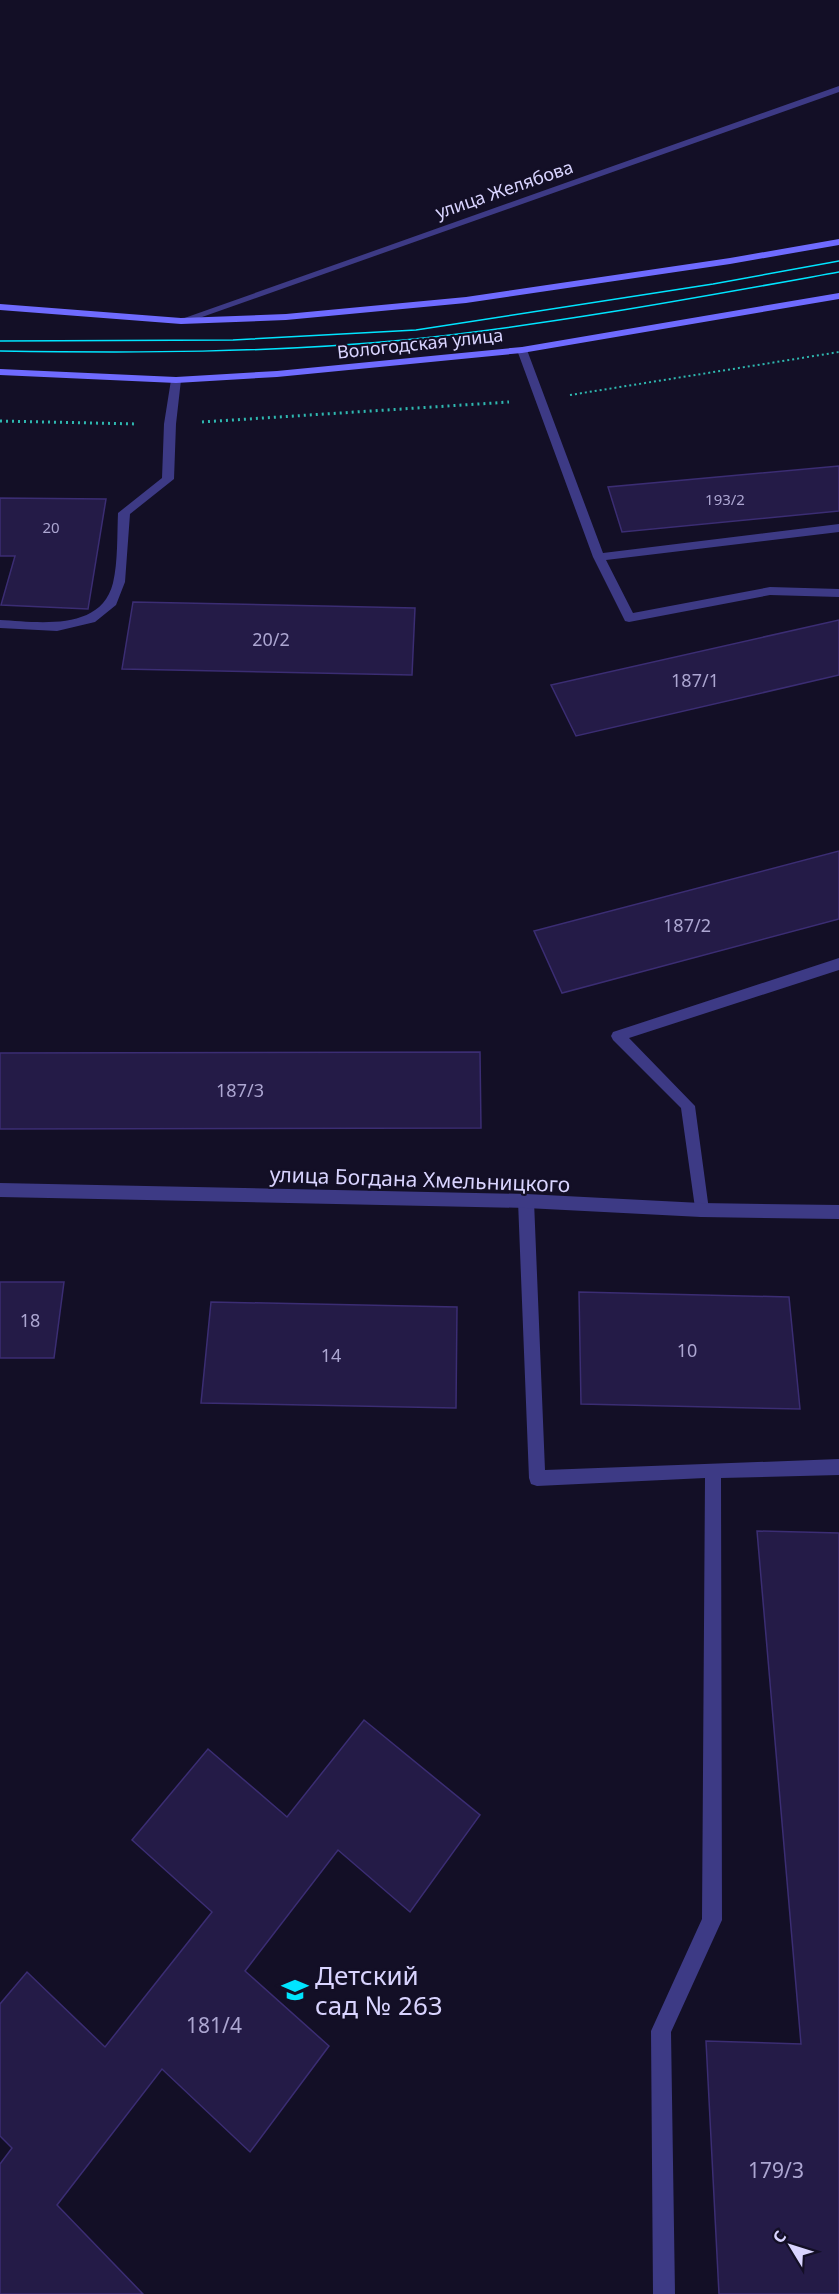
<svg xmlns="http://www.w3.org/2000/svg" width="839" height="2294" font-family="'Noto Sans',sans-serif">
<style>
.building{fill:#241b47;stroke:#3b2d73;stroke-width:1.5}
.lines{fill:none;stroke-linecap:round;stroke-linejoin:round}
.path-far1{stroke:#2fb8b0;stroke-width:2;stroke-dasharray:2 3;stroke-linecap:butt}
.path{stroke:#2fb8b0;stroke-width:3;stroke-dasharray:2 4;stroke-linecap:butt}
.lane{fill:#3d3a85;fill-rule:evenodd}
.street{fill:#3d3a85;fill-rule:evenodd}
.secondary{fill:#6f6bff;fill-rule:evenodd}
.tram{stroke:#00e5ff;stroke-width:1.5}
.labels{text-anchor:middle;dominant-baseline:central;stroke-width:4.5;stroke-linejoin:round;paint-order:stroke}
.far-number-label{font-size:15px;fill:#aca6d1}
.far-street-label{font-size:18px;fill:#d9d4ff;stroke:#130f26}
.number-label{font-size:18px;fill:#aca6d1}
.street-label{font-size:21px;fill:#d9d4ff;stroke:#130f26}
.near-number-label{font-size:21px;fill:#aca6d1}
.near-poi-label{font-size:26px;fill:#d9d4ff;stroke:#130f26;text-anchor:start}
</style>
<rect width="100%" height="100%" fill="#130f26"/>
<path class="building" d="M839,466V511L622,532L608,487Z
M0,498L106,499L88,609L1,605L15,556H0Z
M133,602L415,608L412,675L122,669Z
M839,620V675L576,736L551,685Z
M839,851V919L562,993L534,931Z
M480,1052L481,1128L0,1129V1053Z
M0,1282H64L54,1358H0Z
M579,1292L789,1297L800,1409L581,1404Z
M211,1302L457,1307L456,1408L201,1403Z
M757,1531L839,1533V2294H719L706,2041L801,2044Z
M364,1720L480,1815L410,1912L338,1850L245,1971L329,2046L250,2152L162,2069L57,2205L143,2294H0V2164L12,2148L0,2136V2004L27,1972L105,2047L212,1912L132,1840L208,1749L287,1817Z"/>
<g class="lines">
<path class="path-far1" d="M570,395L839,352"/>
<path class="path" d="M0,421L138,424
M202,422L509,402"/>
<path class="lane" d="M522,347L527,350L603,553L839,524V532L606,560L633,613L770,587L839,589V597L770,595L629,622L625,621L593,557L517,350Z
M176,377L181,380L176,424L174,479L130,514L125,582L116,605L95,622L57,631L0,628V620C38,622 101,632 113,583C118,561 117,535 118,513L162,478L164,424L171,380Z
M839,958V970L629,1038L695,1106L709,1210L706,1215L701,1217L696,1215L681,1108L613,1040L611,1036L613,1032Z
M526,1194L531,1196L534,1201L545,1470L839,1459V1475L721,1478L722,1920L671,2032L675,2294H653L651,2031L702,1919L705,1478L537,1486L531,1484L529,1478L518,1201L521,1196Z"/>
<path class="street" d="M839,86V92L185,323L176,321Z
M0,1183L526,1194L701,1203L839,1205V1219L701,1217L526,1208L0,1197Z"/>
<path class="secondary" d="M839,239V245L730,264L466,303L286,320L181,324L0,310V304L181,318L286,314L466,297L730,258Z
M839,293V299L522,353L277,377L176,383L0,375V369L176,377L277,371L522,347Z"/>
<path class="tram" d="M0,341L233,340L416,330L713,284L839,261
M0,351C135,353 270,353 404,340C550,325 695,298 839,272"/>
</g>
<defs>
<g id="school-bare" transform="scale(2.07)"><path d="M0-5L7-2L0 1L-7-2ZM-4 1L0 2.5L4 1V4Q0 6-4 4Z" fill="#00e5ff" stroke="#130f26" stroke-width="2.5" paint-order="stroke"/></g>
</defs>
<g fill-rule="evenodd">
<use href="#school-bare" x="295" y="1990"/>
</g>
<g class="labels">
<g class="far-number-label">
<text x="725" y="499">193/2</text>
<text x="51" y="527">20</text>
</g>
<g class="far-street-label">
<text transform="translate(504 189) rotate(-19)">улица Желябова</text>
<text transform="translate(420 343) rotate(-6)">Вологодская улица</text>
</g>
<g class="number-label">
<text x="271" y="639">20/2</text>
<text x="695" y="680">187/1</text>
<text x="687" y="925">187/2</text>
<text x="240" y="1090">187/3</text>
<text x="30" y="1320">18</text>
<text x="687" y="1350">10</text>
<text x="331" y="1355">14</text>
</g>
<g class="street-label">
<text transform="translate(420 1179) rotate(2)">улица Богдана Хмельницкого</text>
</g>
<g class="near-number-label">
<text x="214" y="2025">181/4</text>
<text x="776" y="2170">179/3</text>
</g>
<g class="near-poi-label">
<text x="315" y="1975">Детский<tspan x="315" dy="30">сад № 263</tspan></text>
</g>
</g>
<g transform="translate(791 2246) rotate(308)" stroke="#130f26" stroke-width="4.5" paint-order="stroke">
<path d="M0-4.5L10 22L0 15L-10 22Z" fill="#d9d4ff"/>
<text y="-9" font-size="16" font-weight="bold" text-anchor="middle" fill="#d9d4ff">С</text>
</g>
</svg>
